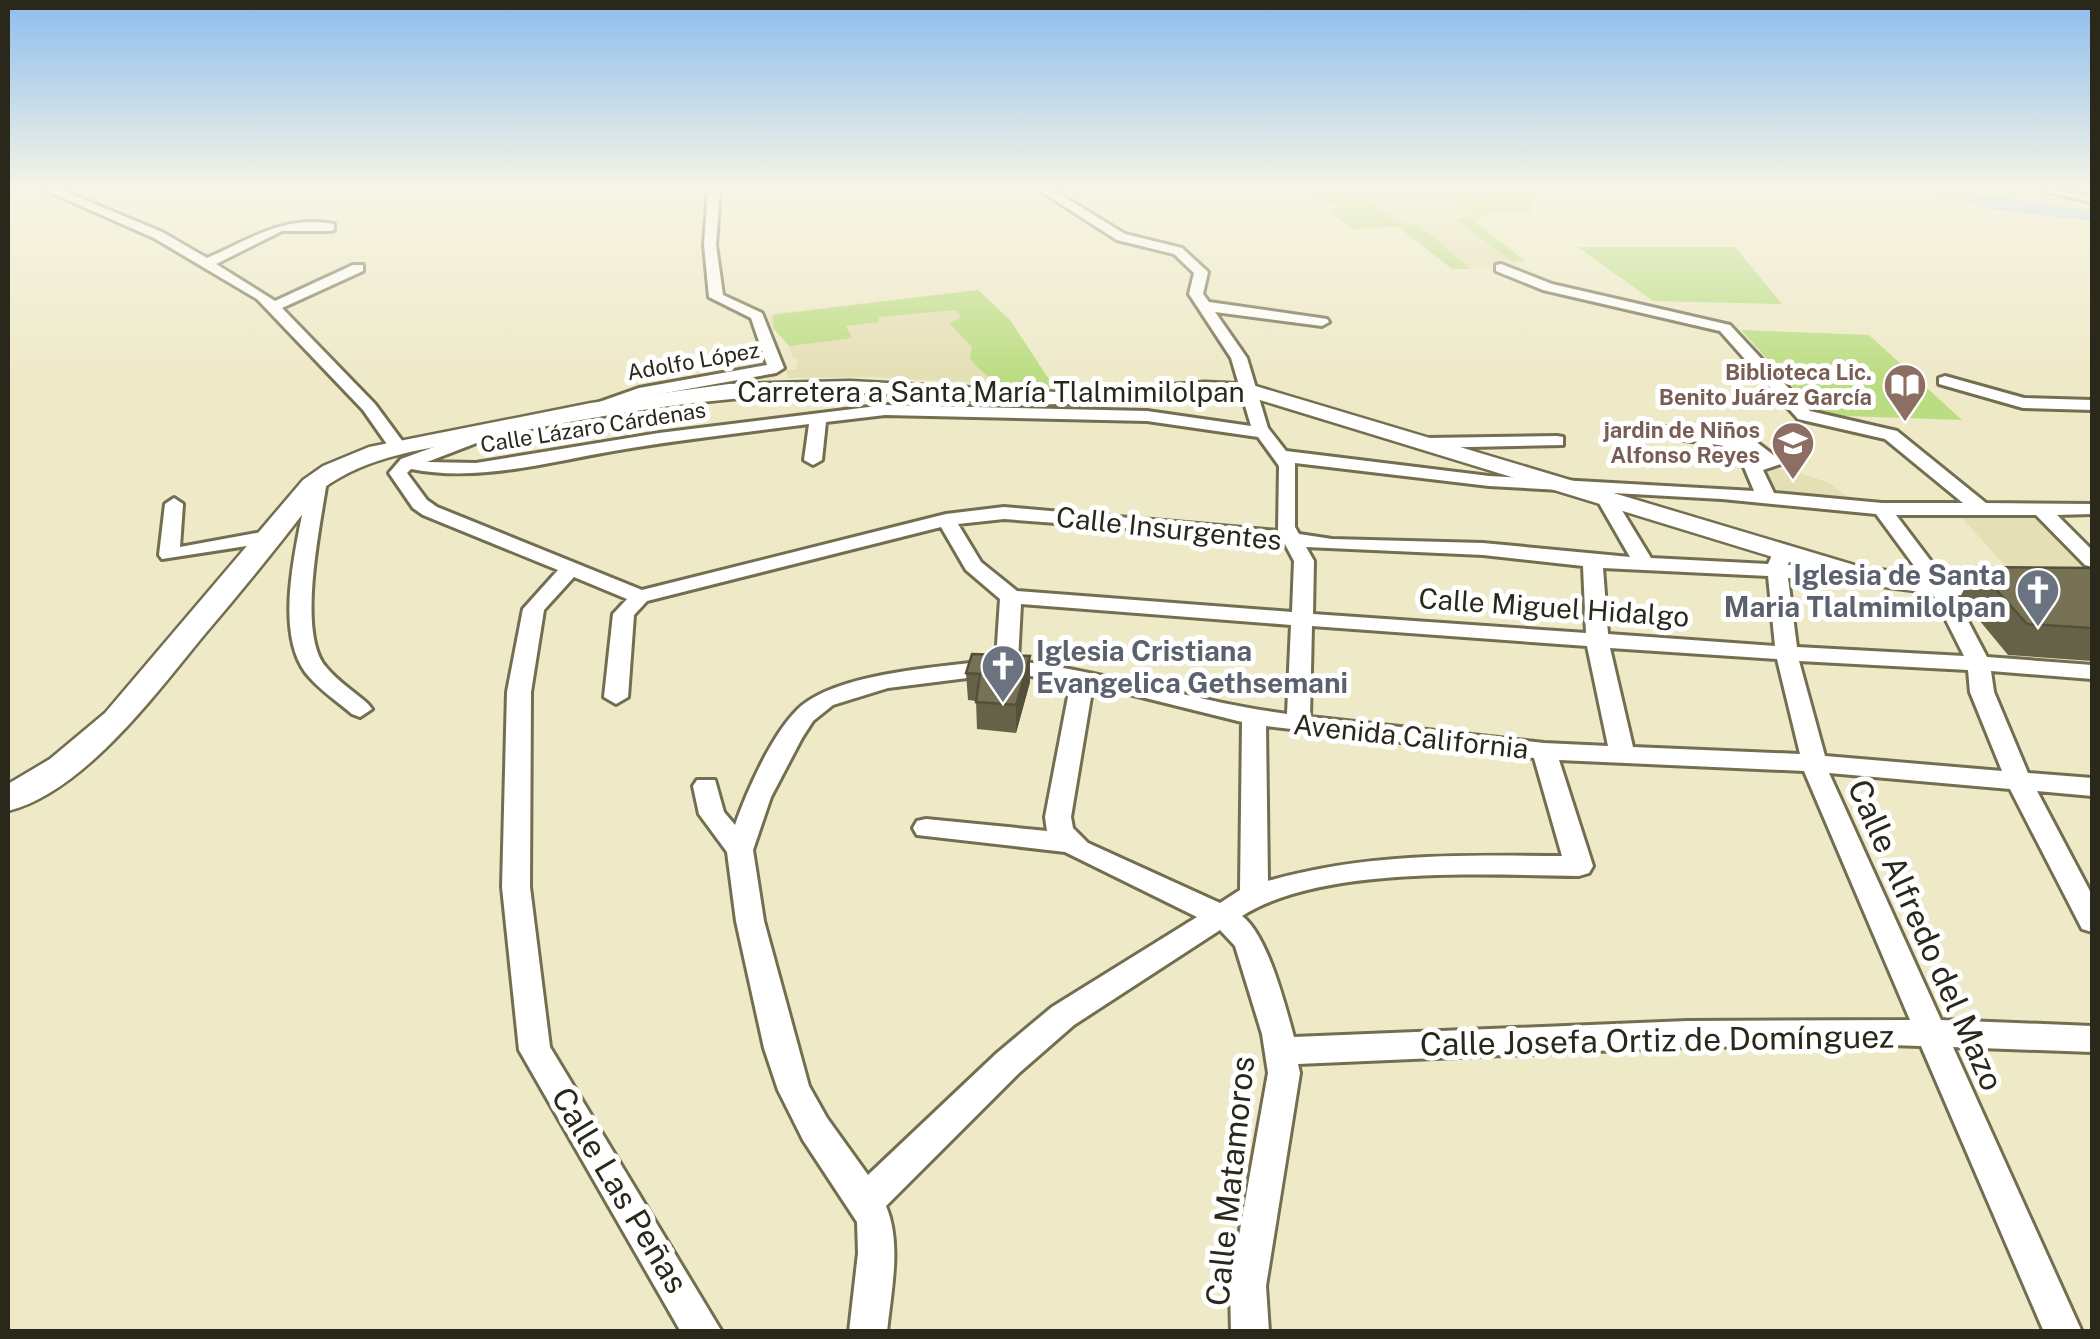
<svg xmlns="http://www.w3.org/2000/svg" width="2100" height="1339" font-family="'Public Sans',sans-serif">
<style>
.built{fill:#e5dfb5}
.green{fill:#bbdd81}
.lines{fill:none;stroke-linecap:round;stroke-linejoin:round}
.river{fill:#a4caf7;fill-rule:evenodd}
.street-casing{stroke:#736e50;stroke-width:6}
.secondary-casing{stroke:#736e50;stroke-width:5}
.street{fill:#fff;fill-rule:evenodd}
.secondary{fill:#fff;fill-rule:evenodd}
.wall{fill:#666248}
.shaded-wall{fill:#53503b}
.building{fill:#777254;stroke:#53503b;stroke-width:2.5}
.labels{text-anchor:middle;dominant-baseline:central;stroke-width:10;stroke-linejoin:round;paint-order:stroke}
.far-street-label{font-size:22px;fill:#2a281b;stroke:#fff}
.far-education-label{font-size:22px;font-weight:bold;fill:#785e54;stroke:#fff;text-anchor:end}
.street-label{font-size:28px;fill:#2a281b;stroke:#fff}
.worship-label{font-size:28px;font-weight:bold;fill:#5b616d;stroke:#fff;text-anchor:end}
.near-street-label{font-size:32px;fill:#2a281b;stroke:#fff}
</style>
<rect width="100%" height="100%" fill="#eee9c7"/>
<path class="built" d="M1308,190H1535L1538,192L1530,214L1505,210L1484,214L1477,223L1527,262H1515L1521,267L1452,269L1397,226L1353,230L1331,213L1338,205L1322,201Z
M978,290L1010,320L1054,387L873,377L788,378L785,370L796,369L798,359L793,358L784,333L772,330L768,314Z
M1759,467L1795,471L1829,483L1854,502L1769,492Z
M1953,508H2035L2092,570L2020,582Z"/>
<path class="green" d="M1309,190H1341L1350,198C1379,196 1385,226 1419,225L1470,269H1452L1397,226L1353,229L1332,213L1338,205L1323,201Z
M1480,190L1537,192L1529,214C1510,210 1490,206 1476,223L1525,261L1512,262L1455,219L1473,217L1456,202L1489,197Z
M1578,247H1735L1782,304L1653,301Z
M978,290L1010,320L1054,387C1018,385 994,391 970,358L972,347L949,323L961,318L956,310L878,317L879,322L846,326L852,338L789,346L774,329L773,315Z
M1741,330L1869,335L1962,420L1818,415Z"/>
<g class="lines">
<path class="river" d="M1924,190C1977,190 2038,204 2092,210V221L1984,208Z"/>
<g class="street-casing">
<path id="street" d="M45,190H61L162,232L207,258C251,239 283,215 334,224V230L330,231H282L216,264L275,301L353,265H363V271L282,308L375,404L406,446L403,450H391L363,410L257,299L154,238Z
M708,190H720L716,245L723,295L762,313L784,368L776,373L643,397L597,413H585V407L639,388L767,365L751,318L709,297L704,245Z
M1039,190H1053L1125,234L1182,248L1208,272L1203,294L1209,302L1327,319L1329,322L1322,326L1215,312L1247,358L1268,428L1286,451L1489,476L1754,491L1744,467L1760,460L1744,449L1640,433V425L1646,424L1755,441L1784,463L1763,470L1774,493L1882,503H1963L1885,439L1798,419L1720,331L1543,290L1496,271V265L1501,264L1552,284L1730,325L1810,411L1897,431L1986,503L2092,504V514L2057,515L2092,550V567L2085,565L2036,515H1896L1949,585L1987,657L2092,665V679L1991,671L1994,692L2028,773L2092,778V796L2037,791L2092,895V932L2082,929L2010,789L1829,773L1941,1020L2092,1026V1052L1953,1047L2082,1332H2044L1921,1046L1890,1045L1687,1047L1298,1064L1300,1073L1266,1286L1269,1332H1231L1230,1286L1268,1073L1262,1034L1235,946L1220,930L1074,1025L1019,1073L886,1206C902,1244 891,1291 887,1332H849L858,1253L857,1222L803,1140L778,1090L764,1048L736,921L727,852L699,814L693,786L697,780H715L724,812L735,825C747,791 771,736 797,710C835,672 944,667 996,660L1000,599L966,570L941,527L647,601L634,615L628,697L616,704L604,697L613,614L627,599L574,577L544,610L531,692L530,887L550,1047L722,1332H681L519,1050L502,887L507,692L523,609L558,570L423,515L413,508L389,473L401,459L486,428L492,429V437L427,462L476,463L659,433L885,405L1147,411L1251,426L1231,358L1189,294L1194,273L1174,254L1117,240ZM885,415L1147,421L1258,437L1279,466L1278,531L1004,507L946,514L642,590L437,507L427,500L407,473L411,469C481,483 556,460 625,449C686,439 748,432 809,424L804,460L813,465L822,460L826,422ZM1295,463L1489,486L1722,499L1876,514L1929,586L1964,656L1797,647L1788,578L1854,581L1861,579L1864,575L1861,571L1788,565L1791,555L1781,549L1774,551L1768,564L1651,558L1612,494L1605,492L1596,498L1630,557L1483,543L1332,539L1299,534L1295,527ZM1004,519L1230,536L1285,544L1294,561L1292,612L1017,591L981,562L958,524ZM1306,547L1483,555L1583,566L1586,633L1313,614L1314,561ZM1603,568L1768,576L1775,646L1608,634ZM1021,604L1291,625L1287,714C1196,702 1109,672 1018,661ZM1312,626L1587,646L1608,746L1544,743L1310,717ZM1610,648L1777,659L1800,754L1633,747ZM1799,661L1968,670L1970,692L2002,771L1825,756ZM1007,673L1071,681L1045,817L1047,831L926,819L917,821L913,828L917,835L1065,852L1197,917L1052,1007L997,1053L868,1175L827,1118L809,1086L764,921L753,850L771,797L802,738L813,721L833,705L888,688ZM1093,685L1242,722L1240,890L1220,903L1088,843L1073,828L1071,817ZM1266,726L1534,758L1562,856C1462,855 1366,853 1268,881ZM1559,760L1804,771L1910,1020L1687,1021L1294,1037C1285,1005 1268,936 1242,916C1322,865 1486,875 1579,876L1589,873L1593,866Z
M2046,190L2092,196V202L2048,192Z
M1945,376L2024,398L2092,400V410L2023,408L1939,384V378Z
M1557,436L1563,437V445L1426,448L1417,443L1426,438Z
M318,475L327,480C321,523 296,633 326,667C337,681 355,692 368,704L372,709L360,717L352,714C337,701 317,688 305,672C272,626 300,532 309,480Z
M174,498L183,504L180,547L273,530L283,536L273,542L162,559L159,555L165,504Z"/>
</g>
<g class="secondary-casing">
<path id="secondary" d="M850,381L1056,392L1205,382L1249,384L1861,567L1939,577L2004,579L2018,587C2001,607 1887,587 1858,583L1247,396C1184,393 1121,403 1058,404C987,406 916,393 846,393C722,394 606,414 485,438C428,449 368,454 321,490C284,539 245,587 205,634C157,692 84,792 8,811V784L50,759L105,713L303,480L323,466L369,447L591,403L729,384Z"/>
</g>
<use href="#street" class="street"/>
<use href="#secondary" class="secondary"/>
</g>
<path class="wall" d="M1976,567L2092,568V661L2008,655L1960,597Z
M1030,656V682L1016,733L977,729L976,701L968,700L966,673Z"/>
<path class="shaded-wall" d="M1030,656V682L1016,733V705Z"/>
<path class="building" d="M1976,567L2092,568V628L2027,624Z
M972,654L1030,656L1016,705L976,702L980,674L966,673Z"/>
<linearGradient id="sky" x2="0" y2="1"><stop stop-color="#8dbdee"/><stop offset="0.5" stop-color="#f7f5e6"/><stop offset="1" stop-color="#f7f5e6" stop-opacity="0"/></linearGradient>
<rect width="2100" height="378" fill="url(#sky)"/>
<defs>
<g id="library-pin" transform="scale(2.25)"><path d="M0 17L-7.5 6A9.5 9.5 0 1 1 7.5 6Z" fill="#8d6e63" stroke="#fff"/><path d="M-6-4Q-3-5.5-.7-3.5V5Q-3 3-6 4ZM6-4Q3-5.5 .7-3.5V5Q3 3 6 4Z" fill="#fff"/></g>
<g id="school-pin" transform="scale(2.25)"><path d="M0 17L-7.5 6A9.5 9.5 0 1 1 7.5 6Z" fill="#8d6e63" stroke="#fff"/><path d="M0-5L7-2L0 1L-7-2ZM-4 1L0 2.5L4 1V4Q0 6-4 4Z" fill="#fff"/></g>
<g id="church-pin" transform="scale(2.25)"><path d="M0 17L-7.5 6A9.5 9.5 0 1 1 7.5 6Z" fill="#6b7280" stroke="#fff"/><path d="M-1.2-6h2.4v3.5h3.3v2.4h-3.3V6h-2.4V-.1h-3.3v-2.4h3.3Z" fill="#fff"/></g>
</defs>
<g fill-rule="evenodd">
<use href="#library-pin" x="1905" y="385"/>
<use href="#school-pin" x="1793" y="443"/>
<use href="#church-pin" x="2038" y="590"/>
<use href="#church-pin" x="1003" y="666"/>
</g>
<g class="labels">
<g class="far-street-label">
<text transform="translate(693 361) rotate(-10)">Adolfo López</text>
<text transform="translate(593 427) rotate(-9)">Calle Lázaro Cárdenas</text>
</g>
<g class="far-education-label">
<text x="1872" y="372">Biblioteca Lic.<tspan x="1872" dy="25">Benito Juárez García</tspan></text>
<text x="1760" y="430">jardin de Niños<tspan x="1760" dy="25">Alfonso Reyes</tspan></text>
</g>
<g class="street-label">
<text x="991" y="391">Carretera a Santa María Tlalmimilolpan</text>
<text transform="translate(1169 528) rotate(6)">Calle Insurgentes</text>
<text transform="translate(1554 607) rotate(4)">Calle Miguel Hidalgo</text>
<text transform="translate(1411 736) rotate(6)">Avenida California</text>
</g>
<g class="worship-label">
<text x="2006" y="574">Iglesia de Santa<tspan x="2006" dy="32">Maria Tlalmimilolpan</tspan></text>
<text x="1036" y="650" text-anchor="start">Iglesia Cristiana<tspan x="1036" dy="32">Evangelica Gethsemani</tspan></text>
</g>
<g class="near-street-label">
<text transform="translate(1926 935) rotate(66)">Calle Alfredo del Mazo</text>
<text transform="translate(1657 1040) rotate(-1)">Calle Josefa Ortiz de Domínguez</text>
<text transform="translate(1230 1181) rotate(-84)">Calle Matamoros</text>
<text transform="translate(620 1190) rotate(59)">Calle Las Peñas</text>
</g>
</g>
<rect width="2100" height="1339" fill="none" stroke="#2a281b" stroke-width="20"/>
</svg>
